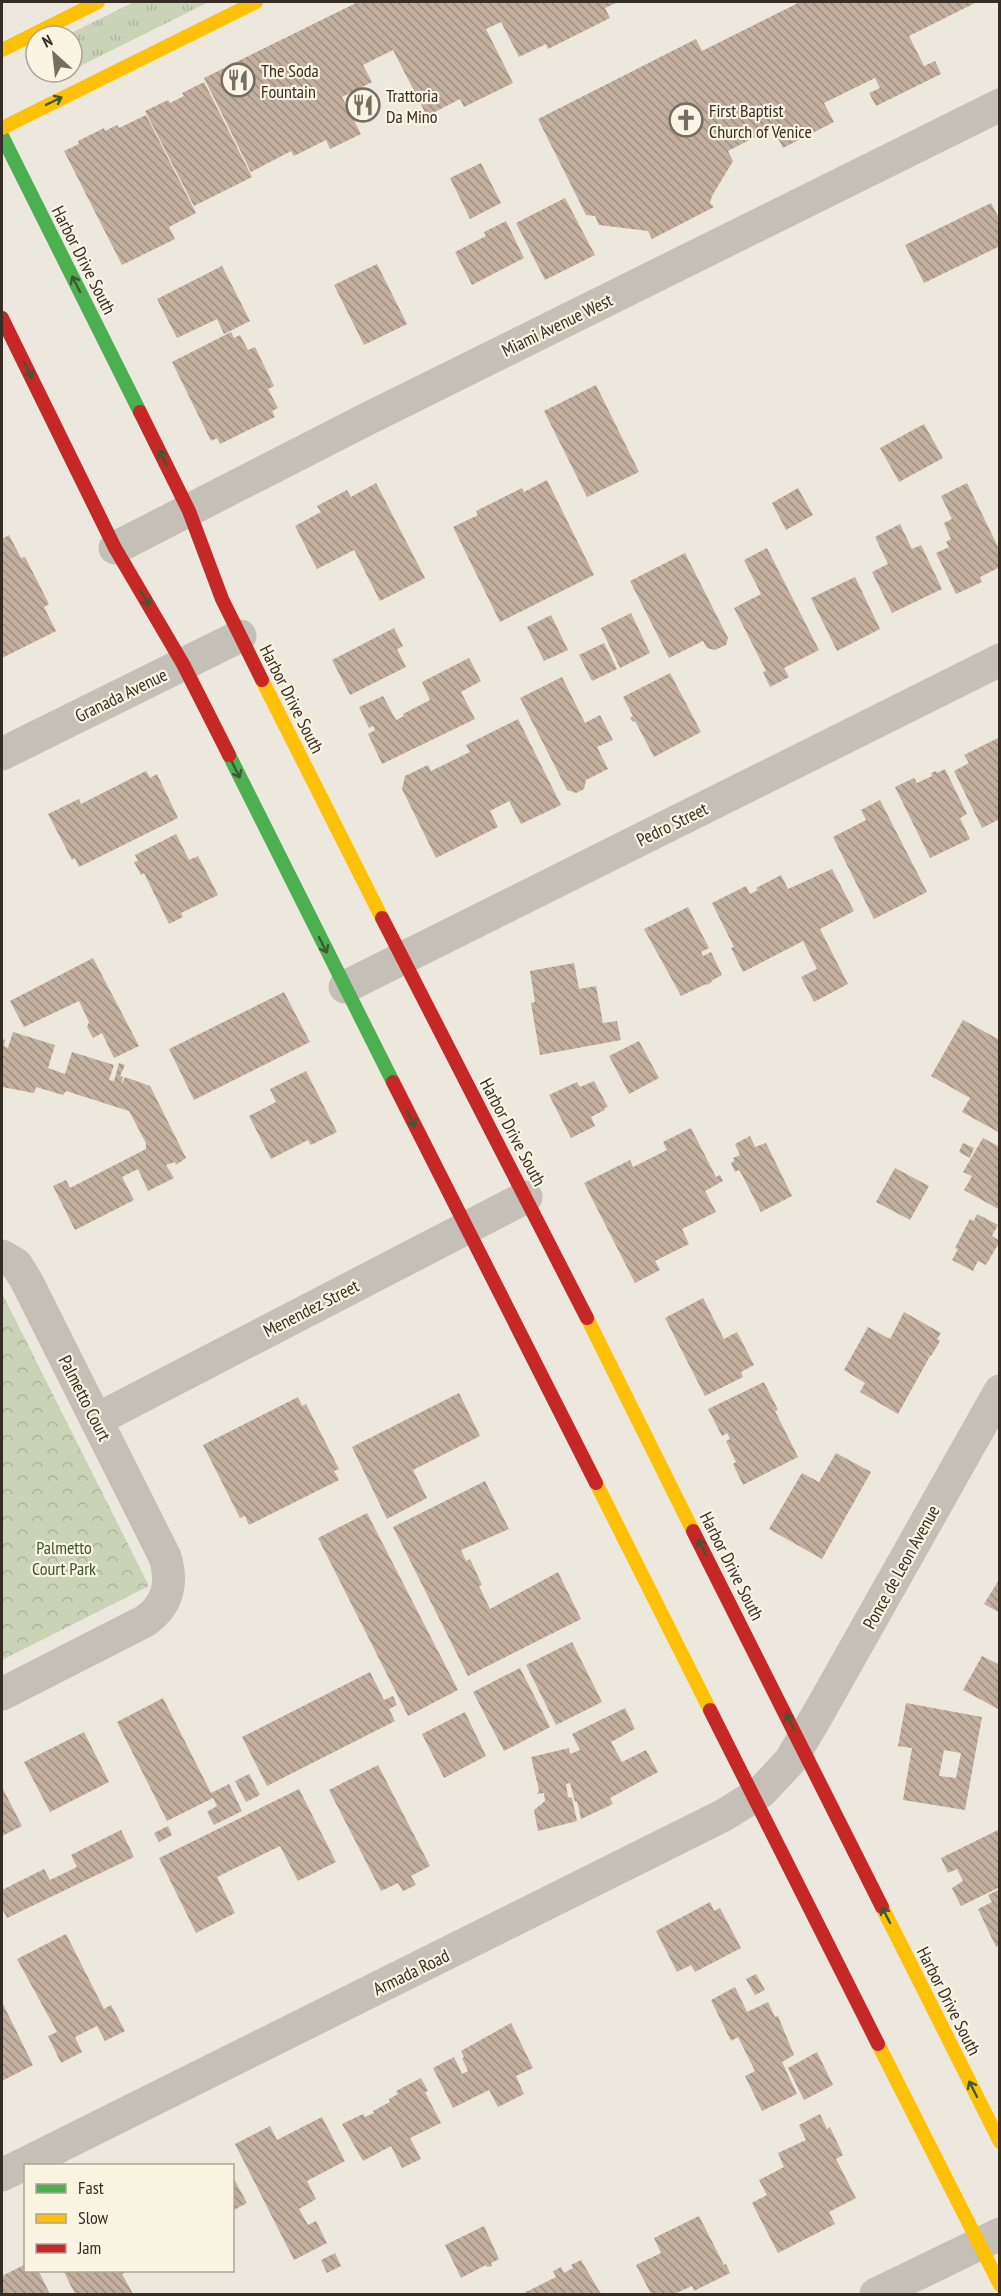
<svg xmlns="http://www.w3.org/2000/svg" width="1001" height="2296" font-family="'PT Sans Narrow',sans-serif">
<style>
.grass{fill:url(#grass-tufts)}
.park{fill:url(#park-crowns)}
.building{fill:url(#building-back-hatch);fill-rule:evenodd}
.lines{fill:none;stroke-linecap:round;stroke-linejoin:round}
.street{stroke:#c5c0b7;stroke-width:33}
.fast{stroke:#4caf50;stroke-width:14}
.slow{stroke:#ffc107;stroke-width:14}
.jam{stroke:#c62828;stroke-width:14}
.oneway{stroke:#3e5a34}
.labels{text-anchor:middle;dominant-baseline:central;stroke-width:4.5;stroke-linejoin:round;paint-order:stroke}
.poi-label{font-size:18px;fill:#362d25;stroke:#faf4e3;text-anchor:start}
.street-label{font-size:18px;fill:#362d25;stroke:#faf4e3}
.park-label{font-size:18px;fill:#3c5627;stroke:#faf4e3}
</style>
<defs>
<pattern id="grass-tufts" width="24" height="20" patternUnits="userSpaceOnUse" patternTransform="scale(1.5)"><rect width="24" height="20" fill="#c9d4b6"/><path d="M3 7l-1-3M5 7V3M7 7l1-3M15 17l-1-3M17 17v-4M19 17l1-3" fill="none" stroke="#adb69c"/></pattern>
<pattern id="park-crowns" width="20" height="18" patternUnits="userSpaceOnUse" patternTransform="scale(1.5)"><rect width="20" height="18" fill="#c9d4b6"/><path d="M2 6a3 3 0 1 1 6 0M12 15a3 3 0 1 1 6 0" fill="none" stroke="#adb69c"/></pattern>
<pattern id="building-back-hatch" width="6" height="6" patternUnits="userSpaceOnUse" patternTransform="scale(1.5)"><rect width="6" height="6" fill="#c2af9d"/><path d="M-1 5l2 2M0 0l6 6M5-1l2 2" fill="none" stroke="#9e8f80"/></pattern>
</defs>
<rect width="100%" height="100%" fill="#ede8dd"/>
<path class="grass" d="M134,2H209L72,70V36H65Z"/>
<path class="park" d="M2,1293L149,1586L2,1660Z"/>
<path class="building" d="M358,2H618L605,8L610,18L548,49L546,44L519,57L501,22L486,29L513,83L464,107L460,99L427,116L393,50L363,65L372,82L342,97L361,134L330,149L326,140L294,156L291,151L251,172L204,78Z
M800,2H977L909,36L924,66L935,61L941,74L876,106L869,93L880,88L875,78L824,103L834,122L783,148L773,128L728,151L733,161L712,196L710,203L714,207L652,239L648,231L599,225L595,216L586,215L538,119L696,39L702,51Z
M204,82L252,177L194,206L145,111L168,100L170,103L184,96L182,93Z
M146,115L196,213L169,227L175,239L122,265L64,151L79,144L78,141L104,128L105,131L117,125L119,128Z
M481,163L501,203L470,219L450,178Z
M565,198L595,255L545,280L516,223Z
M991,203L1000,220V246L924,283L905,245Z
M506,221L524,258L472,285L455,252L486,236L484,232Z
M377,264L407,324L364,345L334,285Z
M222,266L250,321L224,334L217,319L177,338L157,299Z
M231,332L234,338L240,335L248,350L255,347L274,386L268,389L278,408L272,411L275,417L220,444L217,438L211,441L172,362Z
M596,385L639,472L587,497L544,411Z
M924,424L943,458L899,482L880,448Z
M547,480L594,575L500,622L453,527L478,515L476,511L522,488L524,492Z
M376,483L425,578L380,601L354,550L317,569L295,526L321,512L317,506L347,490L351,497Z
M967,483L1000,551V567L980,577L982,582L956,594L936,553L949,547L946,542L951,539L944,523L952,519L941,496Z
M798,488L813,515L786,530L772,503Z
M900,524L912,549L921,545L942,589L892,613L872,572L888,564L875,537Z
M9,535L21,558L25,557L49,604L44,607L56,631L2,658V539Z
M767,548L819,650L784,668L789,677L770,687L763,672L766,671L734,608L761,594L744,560Z
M685,553L728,638L726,645L715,650L707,648L703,641L669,658L630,581Z
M855,577L880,629L837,651L811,598Z
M631,613L650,653L620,668L601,628Z
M551,615L568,650L544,661L527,627Z
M394,628L403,646L397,649L406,667L350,695L332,660Z
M604,643L617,669L592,681L579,655Z
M469,658L481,681L461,692L475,719L382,764L368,734L375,730L373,726L369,728L359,707L383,696L396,720L404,716L403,714L430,700L422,682Z
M670,673L701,732L654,757L635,721L633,722L630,718L633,716L623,697Z
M562,677L585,723L600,715L613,740L597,747L608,769L586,780L584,789L576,793L567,790L520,698Z
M518,719L561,805L521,824L509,801L490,811L498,827L436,858L402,789L405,776L428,765L431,771L470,752L466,745Z
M1000,737V819L982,828L954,771L969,763L964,755Z
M945,769L967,814L960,818L970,839L930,858L895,787L914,778L917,783L932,776L931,773L936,771L937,773Z
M146,771L150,778L157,774L178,818L79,867L75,858L72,860L48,814L79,799L81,804Z
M880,800L927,892L874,919L833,837L866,820L861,810Z
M176,834L189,860L198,856L218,895L181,913L183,917L169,924L144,873L141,875L134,862L138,861L135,855Z
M832,869L854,911L820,929L848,984L814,1002L801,977L817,969L803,941L743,972L731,948L734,947L712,903L746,886L750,894L758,890L756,888L781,875L788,889Z
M688,907L709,948L701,952L703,956L711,952L722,975L711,981L712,982L707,985L706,984L681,996L644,929Z
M93,958L139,1046L114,1058L102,1033L93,1038L87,1027L89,1022L79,1001L24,1027L10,1001Z
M574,963L579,989L596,986L603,1023L617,1021L621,1040L540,1055L531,1003L535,1002L530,971Z
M284,992L310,1042L194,1100L169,1049Z
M963,1020L1000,1040V1133L962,1112L970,1098L931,1076Z
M13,1032L55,1045L48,1068L65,1074L72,1052L114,1065L109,1080L114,1081L119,1063L125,1065L120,1076L123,1077L121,1085L125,1077L150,1086L186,1158L176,1165L175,1162L166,1165L174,1178L148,1191L138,1169L122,1177L134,1200L75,1230L53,1186L66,1180L70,1188L146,1149V1143L129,1111L66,1091L63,1095L36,1087L34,1093L2,1087V1039L5,1040L4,1046L8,1048Z
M639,1041L659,1078L629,1094L609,1056Z
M306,1071L337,1132L311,1145L308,1140L271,1159L249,1116L276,1102L270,1089Z
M594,1081L608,1107L604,1108L605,1110L591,1117L595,1126L571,1138L549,1095L577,1082L580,1087Z
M691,1128L716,1177L720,1175L723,1181L705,1191L716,1212L682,1229L689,1244L655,1261L660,1270L635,1283L584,1183L630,1160L633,1167L667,1150L663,1142Z
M750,1136L755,1147L766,1143L792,1196L761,1212L741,1173L739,1170L735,1172L731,1163L734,1161L733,1158L740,1155L735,1144Z
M983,1138L1000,1147V1210L964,1190L972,1176L963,1172Z
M963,1143L974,1148L970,1158L959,1152Z
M895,1168L929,1186L910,1220L876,1202Z
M977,1214L998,1225L992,1236L1000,1241L986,1265L978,1261L973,1271L952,1260L958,1249L955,1248L970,1219L974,1221Z
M703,1298L724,1339L737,1332L754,1365L741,1372L743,1377L705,1396L665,1318Z
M904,1312L941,1333L937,1339L940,1341L931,1356L918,1350L930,1356L898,1414L860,1392L865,1383L844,1370L868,1327L890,1339Z
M764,1382L778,1410L775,1411L798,1457L743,1485L733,1464L736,1462L726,1441L730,1439L727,1433L722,1436L708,1409Z
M459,1393L480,1436L413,1470L427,1498L387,1519L352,1447Z
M298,1397L302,1406L306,1404L339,1469L334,1471L339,1480L249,1525L245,1516L240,1518L203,1445Z
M836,1453L871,1472L822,1559L769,1529L802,1473L819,1482Z
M485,1481L509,1529L461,1550L466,1561L470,1559L482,1585L479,1586L490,1609L558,1572L581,1619L468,1676L393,1527Z
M367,1513L458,1690L408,1716L318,1538Z
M1000,1578V1613L984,1604Z
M572,1642L602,1702L556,1725L526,1665Z
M982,1656L1000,1665V1710L963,1690Z
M520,1668L550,1727L504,1751L473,1692Z
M370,1672L384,1700L393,1696L397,1705L389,1709L395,1721L267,1786L242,1737Z
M163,1698L211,1793L229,1784L242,1811L214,1825L207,1812L217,1806L213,1798L167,1821L117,1722Z
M906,1703L982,1717L965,1810L903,1800L912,1748L898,1746ZM944,1750L961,1753L956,1778L939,1776Z
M625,1708L635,1729L611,1742L622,1762L646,1750L658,1772L610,1798L613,1804L581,1819L577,1801L575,1802L570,1783L566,1784L568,1797L572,1798L577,1821L538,1831L534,1810L545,1801L544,1793L537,1794L539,1790L531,1757L569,1748L570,1754L580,1750L572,1734Z
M465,1712L486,1756L444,1778L422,1734Z
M84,1732L109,1782L50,1812L24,1762Z
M378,1765L430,1866L411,1876L416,1885L403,1891L398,1883L381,1891L329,1790Z
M249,1774L260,1795L246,1802L235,1781Z
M2,1787L22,1826L2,1836Z
M299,1789L336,1862L298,1881L280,1846L217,1877L235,1913L196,1933L159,1858Z
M168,1826L172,1835L159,1842L154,1833Z
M1000,1829V1887L961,1906L952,1888L963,1881L957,1869L948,1873L941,1858Z
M121,1830L134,1857L7,1918L2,1908V1890L44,1869L50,1880L77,1867L71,1855Z
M1000,1889V1945L996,1947L978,1909L992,1902L988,1895Z
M710,1902L714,1911L720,1908L741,1948L695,1972L691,1965L677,1972L656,1931Z
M66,1934L104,2009L111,2005L125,2031L105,2041L97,2026L75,2037L82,2052L61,2063L48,2036L57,2032L17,1959Z
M756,1974L765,1990L755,1995L746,1979Z
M735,1987L747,2012L768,2002L775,2017L778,2016L794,2055L782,2062L797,2094L762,2111L745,2076L755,2071L738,2037L731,2041L711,2000Z
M2,2002L33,2065L2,2081Z
M511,2023L533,2068L516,2076L524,2094L498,2107L489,2090L453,2108L433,2068L454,2057L462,2074L468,2071L462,2058L464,2057L461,2051Z
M817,2052L833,2085L804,2100L788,2068Z
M421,2078L428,2091L425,2092L441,2123L410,2138L421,2159L402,2168L391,2146L363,2161L342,2124L363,2114L365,2117L374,2113L373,2111L390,2102L389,2099L398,2094L396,2091Z
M820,2114L827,2129L830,2127L843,2155L836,2159L856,2198L829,2212L835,2224L778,2253L752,2203L767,2195L759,2180L784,2167L778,2153L806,2140L799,2125Z
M322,2117L345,2161L307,2181L316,2199L299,2209L308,2225L316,2221L327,2243L294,2260L235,2144L270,2126L277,2140Z
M232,2175L247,2203L232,2211Z
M699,2216L724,2265L726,2264L730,2273L694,2291L692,2286L674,2294H651L636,2265L661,2253L654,2238Z
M484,2226L499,2259L491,2263L492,2266L487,2267L486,2265L461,2278L445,2245Z
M335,2253L341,2266L327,2273L321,2260Z
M581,2260L601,2294H522L556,2277L553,2271L561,2267L564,2273L573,2268L571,2265Z
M26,2264V2270H38L50,2294H2V2276Z
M63,2270H129L122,2274L133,2294H75Z"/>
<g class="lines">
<path class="street" d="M115,548L367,419L1000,105
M2,754L240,636
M345,987L1000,660
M2,1256L16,1264L26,1280L165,1557C173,1583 168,1605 145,1621L2,1694
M96,1420L526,1197
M2,2175L724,1815L761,1792L790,1761L818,1714L1000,1391
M876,2294L1000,2234"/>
<path class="fast" d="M2,136L140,412
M229,755L393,1082"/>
<path class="slow" d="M2,50L98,2
M2,128L256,2
M262,680L382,918
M587,1318L693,1531
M596,1483L710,1710
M882,1907L1000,2142
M878,2044L1000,2285"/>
<path class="jam" d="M2,318L115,548L183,664L229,755
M140,412L189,511L222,599L262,680
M382,918L587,1318
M393,1082L596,1483
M693,1531L882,1907
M710,1710L878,2044"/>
</g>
<defs><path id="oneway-shaft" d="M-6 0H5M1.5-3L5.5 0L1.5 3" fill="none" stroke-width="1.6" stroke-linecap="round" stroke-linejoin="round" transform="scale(1.5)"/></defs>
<g class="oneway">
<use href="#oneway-shaft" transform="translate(54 101) rotate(-26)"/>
<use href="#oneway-shaft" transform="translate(76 284) rotate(-117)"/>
<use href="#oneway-shaft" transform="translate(28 370) rotate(64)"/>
<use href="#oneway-shaft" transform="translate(163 458) rotate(-116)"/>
<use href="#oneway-shaft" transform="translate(145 598) rotate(58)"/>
<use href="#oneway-shaft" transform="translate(236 770) rotate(63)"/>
<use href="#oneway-shaft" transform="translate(323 945) rotate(63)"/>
<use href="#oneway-shaft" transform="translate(411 1119) rotate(63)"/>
<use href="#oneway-shaft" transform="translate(702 1547) rotate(-117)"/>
<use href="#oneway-shaft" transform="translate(790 1721) rotate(-117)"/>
<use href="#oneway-shaft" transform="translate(886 1915) rotate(-117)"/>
<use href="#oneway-shaft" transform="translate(973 2089) rotate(-117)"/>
</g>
<defs>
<g id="restaurant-ring" transform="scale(1.725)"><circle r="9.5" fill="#faf4e3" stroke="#766e65" stroke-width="1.5"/><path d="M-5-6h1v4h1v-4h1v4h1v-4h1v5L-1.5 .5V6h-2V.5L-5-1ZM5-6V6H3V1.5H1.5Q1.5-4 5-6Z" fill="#766e65"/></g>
<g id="church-ring" transform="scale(1.725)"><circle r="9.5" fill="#faf4e3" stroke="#766e65" stroke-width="1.5"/><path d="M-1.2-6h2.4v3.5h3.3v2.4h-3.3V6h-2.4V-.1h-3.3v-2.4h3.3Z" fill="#766e65"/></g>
</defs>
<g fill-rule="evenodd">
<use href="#restaurant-ring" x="238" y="80"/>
<use href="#restaurant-ring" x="363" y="105"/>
<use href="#church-ring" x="686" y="120"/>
</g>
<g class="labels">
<g class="poi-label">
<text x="261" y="70">The Soda<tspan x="261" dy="21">Fountain</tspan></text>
<text x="386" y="95">Trattoria<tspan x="386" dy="21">Da Mino</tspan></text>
<text x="709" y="110">First Baptist<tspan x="709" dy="21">Church of Venice</tspan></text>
</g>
<g class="street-label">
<text transform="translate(84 260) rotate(63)">Harbor Drive South</text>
<text transform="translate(557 325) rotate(-26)">Miami Avenue West</text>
<text transform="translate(121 695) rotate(-26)">Granada Avenue</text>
<text transform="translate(292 699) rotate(63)">Harbor Drive South</text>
<text transform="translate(672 824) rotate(-26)">Pedro Street</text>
<text transform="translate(513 1132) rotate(62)">Harbor Drive South</text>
<text transform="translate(311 1308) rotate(-27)">Menendez Street</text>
<text transform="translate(85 1398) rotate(63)">Palmetto Court</text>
<text transform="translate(732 1566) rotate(63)">Harbor Drive South</text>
<text transform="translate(901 1567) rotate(-61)">Ponce de Leon Avenue</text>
<text transform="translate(411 1972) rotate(-26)">Armada Road</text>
<text transform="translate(949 2001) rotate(63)">Harbor Drive South</text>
</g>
<g class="park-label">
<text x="64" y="1547">Palmetto<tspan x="64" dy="21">Court Park</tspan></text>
</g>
</g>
<rect width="1001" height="2296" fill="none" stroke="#362d25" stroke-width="6"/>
<rect x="24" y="2164" width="210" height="108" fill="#faf4e3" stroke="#aca497" stroke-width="1.5"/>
<rect x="36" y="2184" width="30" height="9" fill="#4caf50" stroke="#aca497" stroke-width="1.5"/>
<text x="78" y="2194" font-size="18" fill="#362d25">Fast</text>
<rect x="36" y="2214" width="30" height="9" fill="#ffc107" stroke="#aca497" stroke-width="1.5"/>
<text x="78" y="2224" font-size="18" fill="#362d25">Slow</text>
<rect x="36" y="2244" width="30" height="9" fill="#c62828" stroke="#aca497" stroke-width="1.5"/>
<text x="78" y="2254" font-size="18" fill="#362d25">Jam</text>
<g transform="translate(54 54) rotate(333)"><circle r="28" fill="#faf4e3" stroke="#aca497" stroke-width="1.5"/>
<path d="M0-4.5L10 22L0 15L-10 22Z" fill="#766e65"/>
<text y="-9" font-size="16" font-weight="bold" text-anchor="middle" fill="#362d25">N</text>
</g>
</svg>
